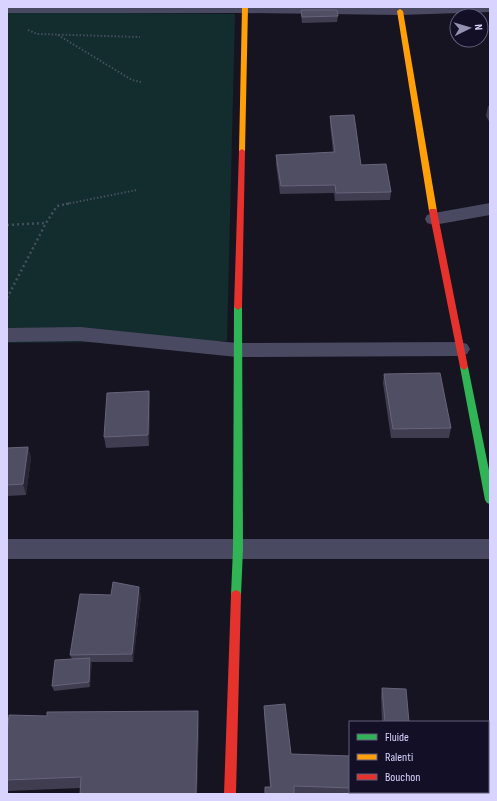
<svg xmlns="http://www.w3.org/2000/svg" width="497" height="801" font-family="'Sofia Sans Condensed',sans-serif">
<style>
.green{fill:#132c2d}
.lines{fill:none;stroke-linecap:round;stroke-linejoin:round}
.path-far1{stroke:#44505f;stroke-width:2;stroke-dasharray:1.5 2;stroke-linecap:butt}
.path{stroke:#44505f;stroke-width:2.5;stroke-dasharray:2 3;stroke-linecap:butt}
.street{fill:#4a4962;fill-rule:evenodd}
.fast{fill:#30b455;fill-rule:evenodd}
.slow{fill:#ff9f0a;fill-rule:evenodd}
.jam{fill:#e5322d;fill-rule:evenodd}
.wall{fill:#403d50}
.shaded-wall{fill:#282635}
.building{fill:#504e63;stroke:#66637b}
</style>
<rect width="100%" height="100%" fill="#161421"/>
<path class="green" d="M7,12L235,14L227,341L7,343Z"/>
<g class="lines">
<path class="path-far1" d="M28,30L37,34L140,37
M58,35L132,80L141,82
M66,204L137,190"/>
<path class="path" d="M7,225L45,223
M7,298L46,223L57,206L71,203"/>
<path class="street" d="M7,7H490V12L400,15L245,13H7Z
M490,203V215L434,225L427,223L425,219L427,215L434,213Z
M80,327L237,343L460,342L467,344L470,349L467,354L460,356L237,357L80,341L7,342V328Z
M7,539H490V559H7Z"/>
<path class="fast" d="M238,304L242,307L243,549L241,595L240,598L236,600L232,598L231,595L233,549L234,307Z
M464,364L468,367L490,475V504L487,503L485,500L460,367Z"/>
<path class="slow" d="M242,7H248L245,151L242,153L239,151Z
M400,9L403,11L437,211L433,213L429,211L397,11Z"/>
<path class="jam" d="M242,149L245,151L242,307L238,310L234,307L239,151Z
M430,209H436L437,211L468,367L464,370L460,367L429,211Z
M236,590L240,592L241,595L236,794H224L231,595L232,592Z"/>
</g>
<path class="wall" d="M301,10L338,16L337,22L302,23L301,15Z
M488,106H490V123L486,116Z
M330,116L361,165L391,192L390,200L335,201L334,193L280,194L276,164V155L333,152L330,124Z
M384,374L451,428L449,438H391L383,383Z
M149,391L150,402L149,446L106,448L104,437Z
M28,447L31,458L26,495L7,496V448Z
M111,595L141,596L133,662H91L90,687L54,691L52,686L72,659L70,655Z
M382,688L409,722H382L381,696Z
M264,706L291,754L350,756V792H488L490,794H316L294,793V794H265V787H270L264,714Z
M199,723L197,794H80V788L8,791L7,789V734Z"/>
<path class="shaded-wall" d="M149,391L150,402L149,446L148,435Z
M28,447L31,458L26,495L23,484Z
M139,587L141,596L133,662L132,654Z
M90,658L92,664L90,687L89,682Z
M198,711L199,723L197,794H196Z"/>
<path class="building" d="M301,10H337L338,16L302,17Z
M354,115L361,165L386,164L391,192L336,193L335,185L281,186L276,155L335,152L330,116Z
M440,373L451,428L393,429L384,374Z
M149,391L148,435L104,437L107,393Z
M28,447L23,484L7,485V448Z
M113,582L139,587L132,654L70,655L80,594L111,595Z
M90,658L89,682L52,686L55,660Z
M382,688L406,689L409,722H385Z
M285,704L291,754L350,756V788L294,786V794H265V787H271L264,706Z
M198,711L196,794H80L81,777L7,780V734L9,715L47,716V712Z
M409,722H490V794H394L393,792H488V722Z"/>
<rect width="497" height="801" fill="none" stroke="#d9d4ff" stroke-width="16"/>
<rect x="349" y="721" width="140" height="72" fill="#130f26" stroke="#625e7d"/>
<rect x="357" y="734" width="20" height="6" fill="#30b455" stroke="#625e7d"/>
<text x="385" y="741" font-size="12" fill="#d9d4ff">Fluide</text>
<rect x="357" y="754" width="20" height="6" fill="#ff9f0a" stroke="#625e7d"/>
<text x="385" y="761" font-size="12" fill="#d9d4ff">Ralenti</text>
<rect x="357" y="774" width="20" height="6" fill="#e5322d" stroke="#625e7d"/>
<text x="385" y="781" font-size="12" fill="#d9d4ff">Bouchon</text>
<g transform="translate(469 28) rotate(85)"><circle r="19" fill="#130f26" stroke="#625e7d"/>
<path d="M0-3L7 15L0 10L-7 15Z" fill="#9591b1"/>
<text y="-6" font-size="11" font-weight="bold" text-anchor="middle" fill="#d9d4ff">N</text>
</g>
</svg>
